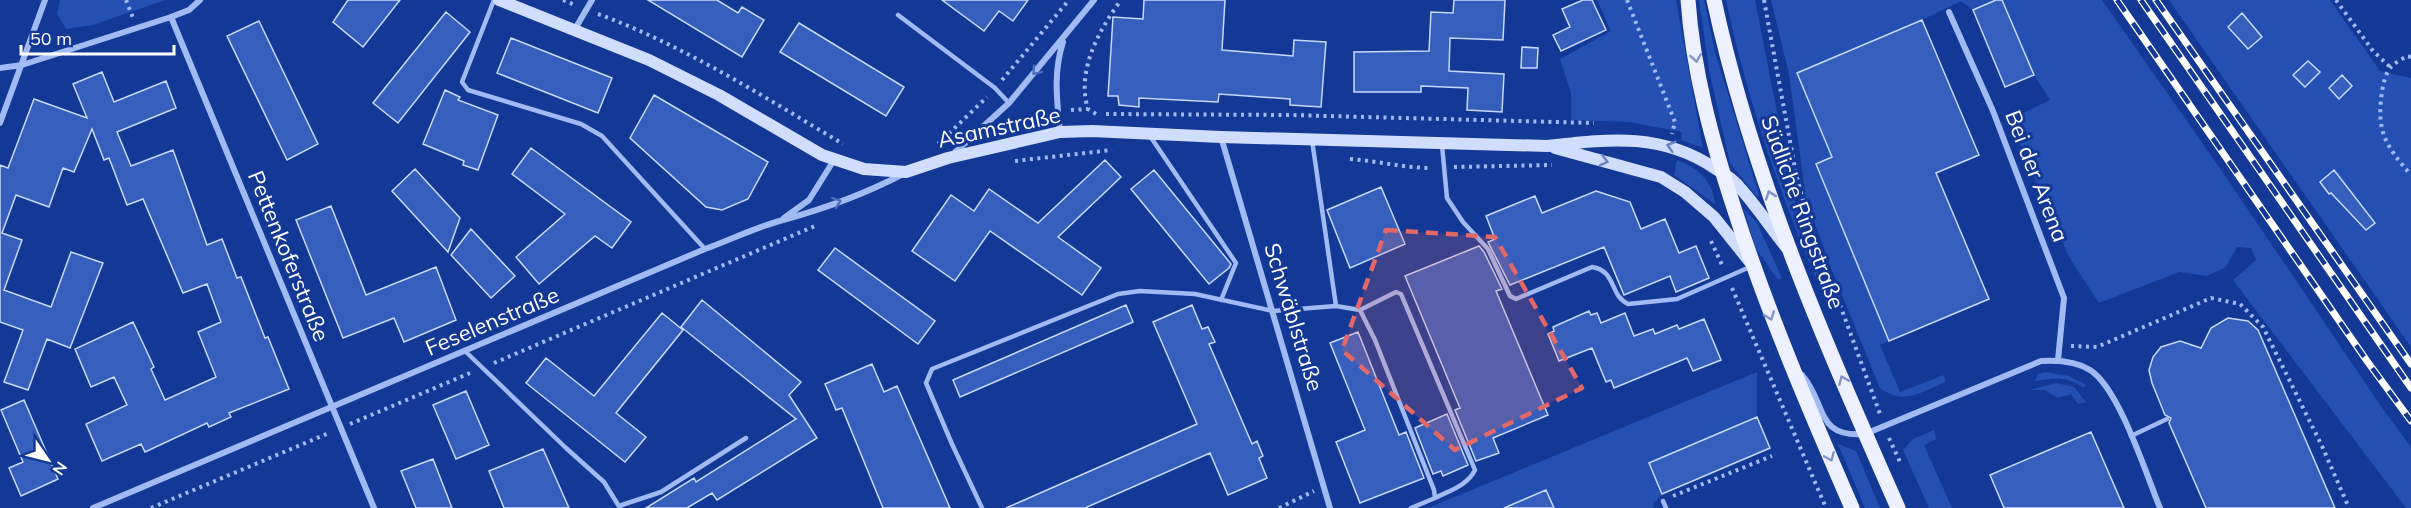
<svg xmlns="http://www.w3.org/2000/svg" width="2411" height="508" font-family="Mulish,sans-serif">
<style>
.green{fill:#2450b4}
.building{fill:#365ebc;stroke:#c9d9fd;stroke-width:1.5}
.lines{fill:none;stroke-linecap:round;stroke-linejoin:round}
.path{stroke:#a2baf3;stroke-width:4;stroke-dasharray:3 4.5;stroke-linecap:butt}
.lane{stroke:#a2baf3;stroke-width:4.5}
.street{stroke:#a2baf3;stroke-width:6}
.secondary{stroke:#d1ddfc;stroke-width:12}
.primary{stroke:#edf1ff;stroke-width:15}
.rail-casing{stroke:#fff;stroke-width:7}
.rail{stroke:#133895;stroke-width:4.5;stroke-dasharray:14;stroke-linecap:butt}
.oneway{stroke:#8094ca}
.oneway2{stroke:#4c6cbb}
.oneway3{stroke:#6882c3}
.marked{fill:#e26868;fill-opacity:0.2;stroke:#e26868;stroke-width:4.5;stroke-dasharray:12 8;stroke-linejoin:round}
.labels{text-anchor:middle;dominant-baseline:central;stroke-width:6;stroke-linejoin:round;paint-order:stroke}
.street-label{font-size:22px;fill:#fff;stroke:#133895}
</style>
<rect width="100%" height="100%" fill="#133895"/>
<path class="green" d="M60,0H165L93,25L66,29L57,14Z
M1597,0H1676L1703,148L1681,140L1682,132L1629,122L1571,120V93L1560,59L1611,31Z
M1699,0H1704L1715,52L1759,195L1757,197L1730,163L1710,75Z
M1726,0H1755L1794,199L1820,282L1818,284C1779,190 1747,100 1726,0Z
M1771,0H1996L1973,10L1961,1L1922,20L1797,73L1832,157L1816,164L1889,341L1880,345L1900,392L1944,375L1945,382C1921,392 1904,406 1880,388L1833,273L1806,199L1789,74Z
M2002,0H2102L2217,164L2383,409L2411,447V508H2406L2233,280L2256,260L2251,248L2237,247L2226,267L2207,276L2179,272L2099,303L2069,257L2009,120L2050,100L2034,75Z
M2169,0H2330L2380,71L2411,78V347Z
M1677,160C1698,168 1713,181 1715,204L1674,175Z
M1744,209L1757,223L1782,278L1778,280L1756,249Z
M1757,372V417L1649,463L1662,494L1653,504L1654,508H1554L1546,490L1504,508H1428Z
M2045,372L2069,376L2086,385L2083,388C2070,376 2052,378 2035,381L2038,374Z
M2056,383L2074,387L2086,402L2078,404L2071,394L2058,398L2045,390H2029Z
M1934,430L1936,439L1924,445L1952,508H1929L1903,450L1913,439Z
M1838,444L1856,451L1880,508H1865Z"/>
<path class="building" d="M348,0H400L363,47L333,22Z
M648,0H717L738,13L742,7L764,20L742,57Z
M942,0H1028L1013,21L999,11L984,31Z
M1144,0H1225L1222,50L1293,56L1294,40L1326,42L1321,107L1290,105V99L1219,94L1218,102L1139,98V107L1119,105L1118,96H1108L1113,17L1143,19Z
M1454,0H1505L1503,40L1450,38L1449,71L1504,74L1502,112L1467,110L1468,88L1421,86V92H1354V52L1429,51L1431,12L1453,13Z
M1583,0H1592L1606,30L1561,51L1553,35L1570,27L1562,9Z
M1996,0H2002L2034,75L2005,87L1973,10Z
M446,12L470,32L398,123L373,103Z
M2242,13L2262,37L2248,49L2228,27Z
M1922,20L1979,155L1936,173L1989,299L1889,341L1816,164L1832,157L1797,73Z
M259,21L318,144L287,160L227,36Z
M799,23L904,87L886,116L780,52Z
M511,38L612,78L598,113L497,73Z
M1522,47L1538,48L1537,68H1521Z
M2308,61L2320,72L2305,87L2293,75Z
M102,72L114,102L166,81L176,108L117,132L131,166L173,150L207,245L222,239L237,278L241,277L265,338L268,337L289,389L229,413L231,417L209,427L207,423L145,452L141,444L102,461L86,424L127,405L114,377L91,387L75,349L133,322L154,367L151,369L165,400L216,377L198,332L221,322L207,284L183,293L143,199L127,205L109,158L104,160L92,129L74,172L63,168L49,207L16,195L2,233L22,240L4,290L51,307L71,252L103,263L70,348L47,339L28,390L4,382L23,330L0,322V165L8,168L34,99L87,118L73,84Z
M2342,75L2352,86L2339,99L2329,88Z
M445,90L460,97L458,100L498,115L478,170L463,165L464,161L423,144Z
M654,95L768,162L748,199L722,210L706,207L630,138Z
M531,148L631,222L612,248L595,236L539,284L516,257L565,214L512,174Z
M1105,160L1121,177L1058,237L1101,268L1082,295L990,231L955,281L912,251L951,195L974,211L989,189L1038,223Z
M415,169L460,218L448,252L392,191Z
M1154,170L1231,264L1229,268L1209,284L1131,189Z
M2334,170L2375,223L2366,230L2331,193L2329,194L2320,182Z
M1381,187L1405,244L1350,268L1327,210Z
M1596,191L1630,202L1641,229L1665,219L1679,253L1696,246L1709,278L1676,292L1670,276L1624,295L1604,247L1510,285L1488,242L1495,239L1486,216L1535,196L1542,213Z
M331,206L366,295L436,267L456,320L404,342L394,318L343,338L296,220Z
M471,229L515,276L491,298L451,255Z
M1479,246L1484,252L1502,289L1496,291L1548,415L1493,438L1499,453L1476,461L1455,410L1460,408L1405,276Z
M835,248L935,321L918,344L818,270Z
M702,300L801,382L789,395L817,438L717,500L712,493L687,508H646L694,478L696,482L796,419L681,327Z
M1126,305L1133,322L960,397L953,380Z
M1192,305L1202,329L1208,327L1215,342L1209,344L1252,444L1257,441L1263,456L1259,458L1267,478L1228,495L1210,453L1085,508H1006L1197,424L1153,322Z
M1589,311L1591,315L1597,313L1601,323L1625,313L1634,336L1653,329L1655,334L1677,325L1679,329L1704,319L1721,360L1693,371L1687,358L1614,388L1611,380L1606,382L1592,348L1559,361L1548,334L1554,331L1553,327Z
M662,313L683,330L616,413L646,437L625,462L526,383L546,358L594,396Z
M2228,318L2248,321L2258,330L2335,508H2206L2169,423L2171,418L2165,415L2152,383L2149,370L2153,357L2161,347L2180,341L2201,348L2211,328Z
M1358,332L1399,435L1406,432L1424,478L1360,503L1336,442L1365,430L1330,343Z
M872,364L884,392L897,386L950,508H883L842,408L836,410L825,384Z
M466,391L489,445L456,459L433,405Z
M24,400L58,479L21,496L9,468L23,462L1,410Z
M1447,414L1468,465L1443,476L1441,471L1433,474L1415,428Z
M1757,417L1770,448L1662,494L1649,463Z
M2091,432L2124,508H2004L1990,475Z
M543,449L569,508H504L489,471Z
M433,459L452,508H416L401,471Z
M1546,490L1554,508H1504Z"/>
<g class="lines">
<path class="path" d="M126,0L133,18
M563,0L575,5
M1627,0L1675,122L1672,134
M1764,0L1796,174L1807,215L1880,414
M2336,0L2373,51L2390,67
M598,14C685,46 764,97 843,144
M2411,57L2407,56C2402,59 2396,62 2392,66C2386,71 2383,84 2382,92C2376,132 2386,146 2411,175
M1002,80L1069,0
M1071,110L1088,109
M1096,114L1088,109C1076,71 1099,30 1121,0
M1106,114L1290,115L1594,123
M1013,125L1045,113
M938,144L987,97
M1350,159C1378,161 1404,168 1432,168
M1015,161L1112,150
M1454,167L1552,165
M1711,241L1723,267
M1732,288L1826,508
M2071,346L2097,347L2211,298L2240,304L2263,327L2322,446L2349,508
M494,363L815,226
M350,424L470,373
M1889,438L1900,462
M1673,496L1772,456
M151,508L329,433
M1279,508L1314,491"/>
<path class="lane" d="M494,0L462,82L468,90L581,124L602,136L705,249
M898,15L995,88L1009,103
M1150,136L1236,263L1221,300
M1312,140L1336,306
M1442,145L1447,198L1463,222L1488,249L1510,296L1516,299L1592,267C1617,271 1609,295 1628,304L1677,299L1750,267
M1360,310L1396,292L1401,294L1475,470C1468,485 1449,491 1435,498
M466,352L566,448L604,482L620,508
M2131,436L2167,419
M1663,501L1666,508
M619,506L661,492L746,438
M982,508L952,444L926,383L932,369L1118,294L1140,291L1195,294L1273,311L1336,306L1360,310L1375,340L1434,490L1435,498L1411,508"/>
<path class="street" d="M1949,12L1993,111L2064,298L2058,360
M171,17L374,508
M575,29L592,0
M0,68L22,65L171,17L189,10L200,0
M0,123L45,0
M1060,132C1057,101 1053,73 1063,42
M1221,137L1330,508
M953,154L1009,103L1094,0
M784,218L809,200L834,160
M1802,375C1827,404 1815,438 1865,434L2041,361C2057,360 2076,361 2090,370C2119,388 2146,474 2160,508
M93,508L705,249C730,240 756,227 783,220C823,209 865,194 903,174"/>
<path class="secondary" d="M499,0L649,60L719,95L822,155L864,169L906,172L948,158L1060,132L1092,131L1221,137L1548,146C1609,139 1662,132 1716,169C1725,174 1735,181 1741,189C1757,207 1771,228 1786,247
M1555,148L1661,177L1685,192L1714,217L1750,262"/>
<path class="primary" d="M1688,0C1693,71 1712,141 1734,208C1767,311 1809,409 1852,508
M1714,0C1752,177 1825,343 1898,508"/>
<g class="rail-casing">
<path id="rail" d="M2117,0L2367,361L2411,421
M2141,0L2411,388
M2156,0L2411,364"/>
</g>
<use href="#rail" class="rail"/>
</g>
<defs><path id="oneway-chevron" d="M-2-3.5L2.5 0L-2 3.5" fill="none" stroke-width="1.6" stroke-linecap="round" stroke-linejoin="round" transform="scale(1.5)"/></defs>
<g class="oneway">
<use href="#oneway-chevron" transform="translate(1696 58) rotate(81)"/>
<use href="#oneway-chevron" transform="translate(1770 195) rotate(-109)"/>
<use href="#oneway-chevron" transform="translate(1770 316) rotate(69)"/>
<use href="#oneway-chevron" transform="translate(1843 380) rotate(-113)"/>
<use href="#oneway-chevron" transform="translate(1830 457) rotate(67)"/>
</g>
<g class="oneway2">
<use href="#oneway-chevron" transform="translate(1036 71) rotate(130)"/>
<use href="#oneway-chevron" transform="translate(837 202) rotate(-21)"/>
</g>
<g class="oneway3">
<use href="#oneway-chevron" transform="translate(1671 146) rotate(-164)"/>
<use href="#oneway-chevron" transform="translate(1604 161) rotate(15)"/>
</g>
<path class="marked" d="M1386,230L1495,237L1582,388L1455,450L1342,350Z"/>
<g class="labels">
<g class="street-label">
<text transform="translate(999 127) rotate(-12)">Asamstraße</text>
<text transform="translate(2037 176) rotate(69)">Bei der Arena</text>
<text transform="translate(1803 212) rotate(70)">Südliche Ringstraße</text>
<text transform="translate(289 256) rotate(68)">Pettenkoferstraße</text>
<text transform="translate(1294 317) rotate(73)">Schwäblstraße</text>
<text transform="translate(492 321) rotate(-23)">Feselenstraße</text>
</g>
</g>
<g transform="translate(48 460) rotate(125)" stroke="#133895" stroke-width="4.5" paint-order="stroke">
<path d="M0-4.5L10 22L0 15L-10 22Z" fill="#ffffff"/>
<text y="-9" font-size="16" font-weight="bold" text-anchor="middle" fill="#ffffff">N</text>
</g>
<path d="M21 45v9h153v-9" fill="none" stroke="#ffffff" stroke-width="3"/>
<text x="30" y="45" font-size="18" fill="#ffffff" stroke="#133895" stroke-width="4.5" paint-order="stroke">50 m</text>
</svg>
